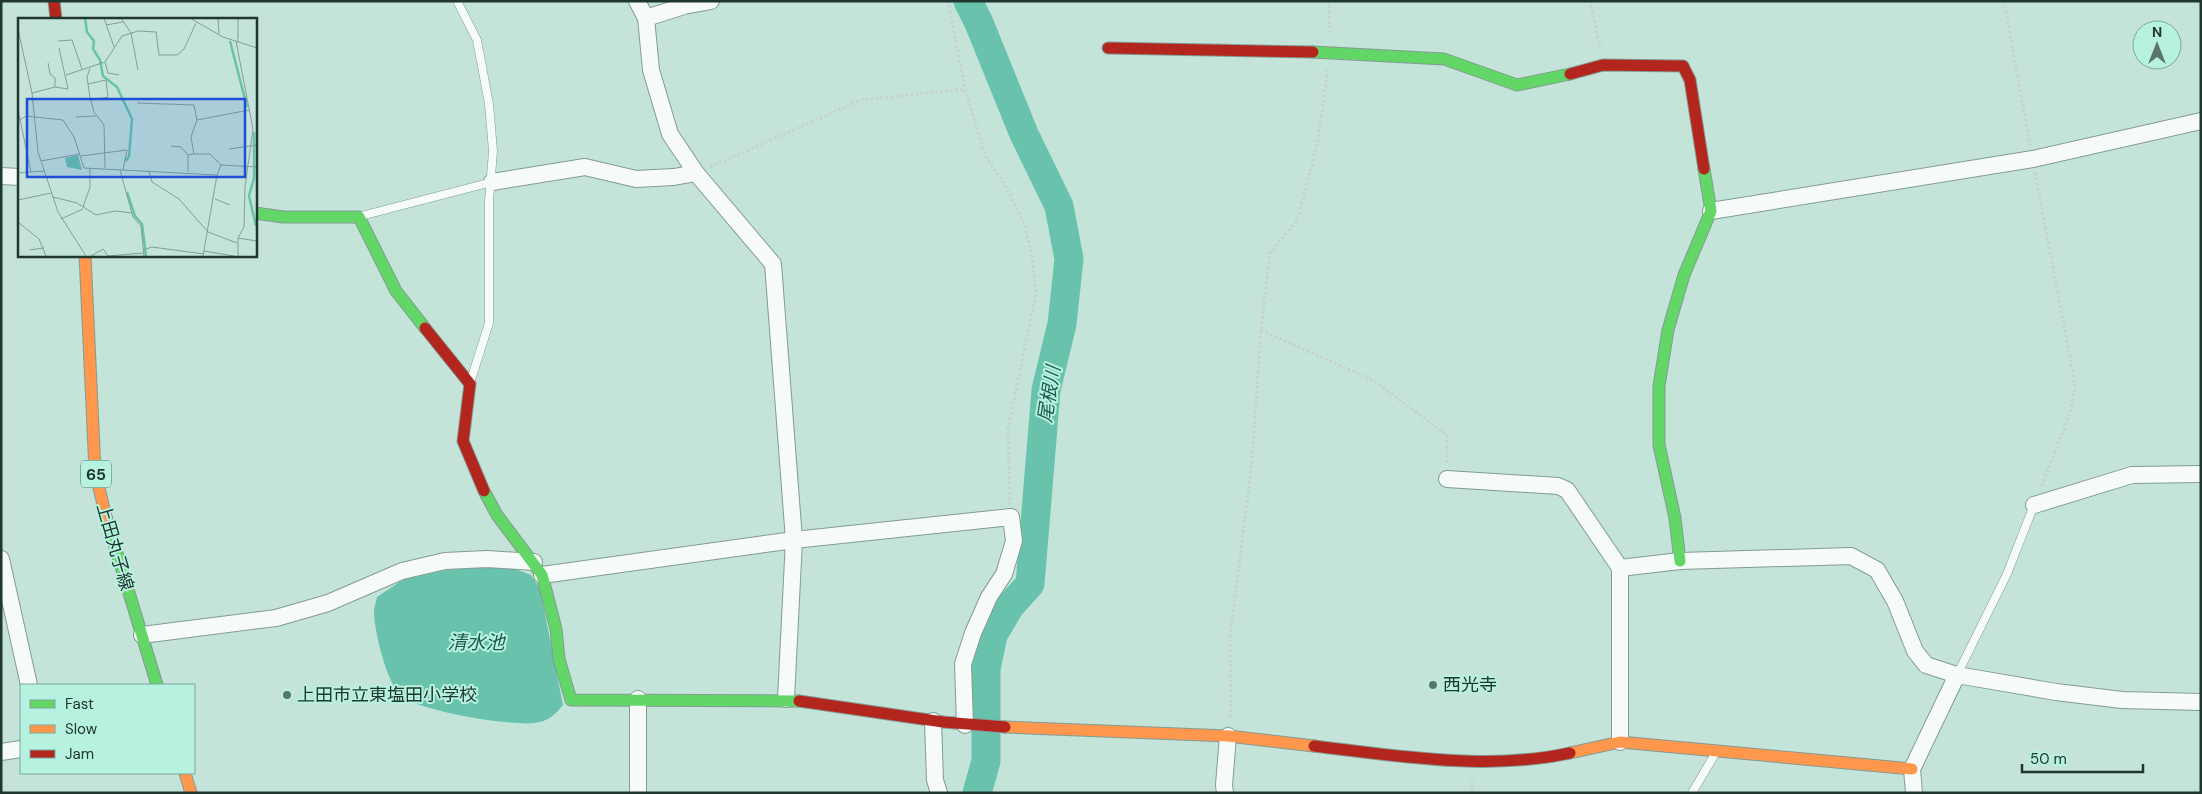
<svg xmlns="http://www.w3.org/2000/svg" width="2202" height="794" font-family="'DM Sans','Noto Sans JP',sans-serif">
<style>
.water{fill:#68c2ac}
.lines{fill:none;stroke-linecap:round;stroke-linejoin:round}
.river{stroke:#68c2ac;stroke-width:29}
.lane-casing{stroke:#839b94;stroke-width:9}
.street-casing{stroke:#839b94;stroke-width:18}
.fast-casing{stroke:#839b94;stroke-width:13}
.slow-casing{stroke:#839b94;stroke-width:13}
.jam-casing{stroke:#839b94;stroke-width:13}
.path{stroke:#c7d1ce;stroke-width:3;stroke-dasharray:2.5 2.5;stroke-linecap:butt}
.lane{stroke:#f6fbf9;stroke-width:8}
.street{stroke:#f6fbf9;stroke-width:16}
.fast{stroke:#63d668;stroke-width:11}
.slow{stroke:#ff974d;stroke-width:11}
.jam{stroke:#b3261e;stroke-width:11}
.poi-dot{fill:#59746c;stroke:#b7f1df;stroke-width:2}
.labels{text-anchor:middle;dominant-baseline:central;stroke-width:4;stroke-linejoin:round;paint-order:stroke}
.shield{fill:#b7f1df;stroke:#4d6f64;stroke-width:1}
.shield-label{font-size:16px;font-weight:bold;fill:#203730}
.street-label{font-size:18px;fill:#203730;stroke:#b7f1df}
.poi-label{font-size:18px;fill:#203730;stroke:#b7f1df;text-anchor:start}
.water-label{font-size:19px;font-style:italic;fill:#1c5a4b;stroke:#b7f1df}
.inset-river{fill:none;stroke:#68c2ac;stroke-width:2.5}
.inset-road{fill:none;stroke:#829f96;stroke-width:1}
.view{fill:#1d4ed8;fill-opacity:0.15;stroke:#1d4ed8;stroke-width:2.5}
.inset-edge{fill:none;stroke:#203730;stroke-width:2.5}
</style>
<rect width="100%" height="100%" fill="#c4e4da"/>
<path class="water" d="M488,567L515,569L531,575L540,589L563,705C555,715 547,722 534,723C511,726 416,711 400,695C387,682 374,631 374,612C374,607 376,602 377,597L404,579L447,570Z"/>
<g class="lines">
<path class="river" d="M968,1L979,23L1024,134L1059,206L1069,259L1062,324L1046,390L1030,584L1010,606L993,635L986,669V761L977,793"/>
<g class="lane-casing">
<path id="lane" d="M457,1L477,40L489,104L493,151L489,201V323L471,380
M361,216L492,182
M1957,675L2007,574L2034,505
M1692,793L1715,754"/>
</g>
<g class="street-casing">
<path id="street" d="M637,1L646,18L651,70L670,134L696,173L773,264L794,540L786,699
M646,18L684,6L711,1
M1,176L19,177
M492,182L585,167L636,179L674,177L696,173
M1711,211L2033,159L2201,121
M1447,479L1558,486L1567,490L1620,568
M2034,505L2132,475L2201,474
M1,559L29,685
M542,575L794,540L1011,517L1014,541L1004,574L989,597L973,633L963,664L965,725
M142,635L276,618L328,603L402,571L445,561L487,559L534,562
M638,699V793
M933,721L935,780L939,793
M1620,742V568L1680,561L1851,556L1877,570L1895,601L1915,651L1926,665L1957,675L2056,692L2122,700L2201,702
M1,752L21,749
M1225,793L1224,785L1228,736
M1914,793L1912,769L1957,675"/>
</g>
<g class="fast-casing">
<path id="fast" d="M1313,52L1444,59L1517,85L1570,74
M255,213L283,217H359L396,291L425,328
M484,491L497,515L542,575L556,629L559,659L571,700L799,701
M106,517L157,685
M1680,561L1675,518L1659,445V386L1668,330L1684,275L1711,211L1704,169"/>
</g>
<g class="slow-casing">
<path id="slow" d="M85,255L95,471L106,517
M1005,727L1228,736L1314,746
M1570,753L1620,742L1912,769
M185,773L191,793"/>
</g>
<g class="jam-casing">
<path id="jam" d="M54,1L56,19
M1108,48L1313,52
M1570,74L1603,65L1683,66L1690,80L1704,169
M425,328L470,384L463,441L484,491
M799,701L943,722L1005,727
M1314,746C1399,756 1486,771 1570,753"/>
</g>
<path class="path" d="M948,1L965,89L985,155L1004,183L1025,226L1033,261L1036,294L1008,428L1010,504
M1329,1L1330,33
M1590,1L1600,47
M2004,1L2030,145
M710,167L861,100L965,89
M2035,173L2075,384L2071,410L2041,488
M1261,330L1374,381L1447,435V464
M1231,717L1230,636L1252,462L1261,330L1270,253L1297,221L1317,146L1328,69
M1472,780V793"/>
<use href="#lane" class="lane"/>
<use href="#street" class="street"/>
<use href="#fast" class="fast"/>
<use href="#slow" class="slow"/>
<use href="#jam" class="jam"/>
</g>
<g class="poi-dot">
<circle cx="1433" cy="685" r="5"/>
<circle cx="287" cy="695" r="5"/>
</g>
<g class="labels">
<rect class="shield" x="81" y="460.5" width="30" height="27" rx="4"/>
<g class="shield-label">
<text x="96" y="474">65</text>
</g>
<g class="street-label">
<text transform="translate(115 547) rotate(74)">上田丸子線</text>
</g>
<g class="poi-label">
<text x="1443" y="685">西光寺</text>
<text x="297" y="695">上田市立東塩田小学校</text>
</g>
<g class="water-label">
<text transform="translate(1049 394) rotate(-81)">尾根川</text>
<text x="476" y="642">清水池</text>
</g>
</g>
<g transform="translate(18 18)">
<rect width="239" height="239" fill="#c4e4da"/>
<path d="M60,137L64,152L49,149L47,140Z" fill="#68c2ac"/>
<path class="inset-river" d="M67,0L69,14L76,23L75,31L82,42L85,58L99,69L114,101L111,138L108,143M212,23L229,89M236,114V160L231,178L238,208M109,174L117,198L124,206L128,238"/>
<path class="inset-road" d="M86,0L96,29M103,0L113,15L120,52M172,0L205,19L239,30M200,0L201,16M220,0V24M88,7L105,4M0,11L14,75L20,134L40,194L68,238M40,23L54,22L64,51M218,23L235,111L227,169L226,209L220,220V238M87,44L90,55L101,57M30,45L32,56L37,60V69M72,50L69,59L72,80L76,94L86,107L87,150M48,57L87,44L104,18L120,13L138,14L141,37H159L166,31L178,5M70,66L88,62L90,79L74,82M14,75L37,69L50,71L41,30M119,85L176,87L179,102L173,119L176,136M0,92L13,154M58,99L78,98M179,102L231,92M0,103L8,98L45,102L56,119L66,150L199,157M153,128L163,129L170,137M211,131L239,127M63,138L109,132L105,152M23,143L62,136M102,152L115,199L123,208L126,238M131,153L134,164L161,181L190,214L219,225M170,154V137L176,136H192L203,147L239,149M0,155L26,153M35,179L59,185L78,197L97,193L114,195M197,181L212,187M0,182L33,175M65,189L72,169V150M43,201L65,191M0,204L21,221L28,238M220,220L239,223M11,232L26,230M125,232L134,229L186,236M186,233L216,238M73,238L85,231L90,238L125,235M185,238L199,157L203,147"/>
<path class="view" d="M9,81H227V159H9Z"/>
<rect width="239" height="239" class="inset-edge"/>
</g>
<rect width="2202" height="794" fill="none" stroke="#203730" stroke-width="5"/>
<rect x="20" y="684" width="175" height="90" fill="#b7f1df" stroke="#7ba799"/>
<rect x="30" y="700" width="25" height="8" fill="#63d668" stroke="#7ba799"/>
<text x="65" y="709" font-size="15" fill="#203730">Fast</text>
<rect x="30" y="725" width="25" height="8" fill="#ff974d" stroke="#7ba799"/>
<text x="65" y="734" font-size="15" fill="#203730">Slow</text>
<rect x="30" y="750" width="25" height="8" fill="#b3261e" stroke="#7ba799"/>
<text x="65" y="759" font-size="15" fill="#203730">Jam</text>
<g transform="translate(2157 45)"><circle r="24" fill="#b7f1df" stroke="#7ba799"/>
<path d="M0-4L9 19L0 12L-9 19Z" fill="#59746c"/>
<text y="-8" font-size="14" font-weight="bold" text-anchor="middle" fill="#203730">N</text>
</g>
<path d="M2022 764v8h121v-8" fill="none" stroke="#203730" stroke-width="2.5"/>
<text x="2030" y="764" font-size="15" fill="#203730" stroke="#b7f1df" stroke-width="4" paint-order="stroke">50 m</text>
</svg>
